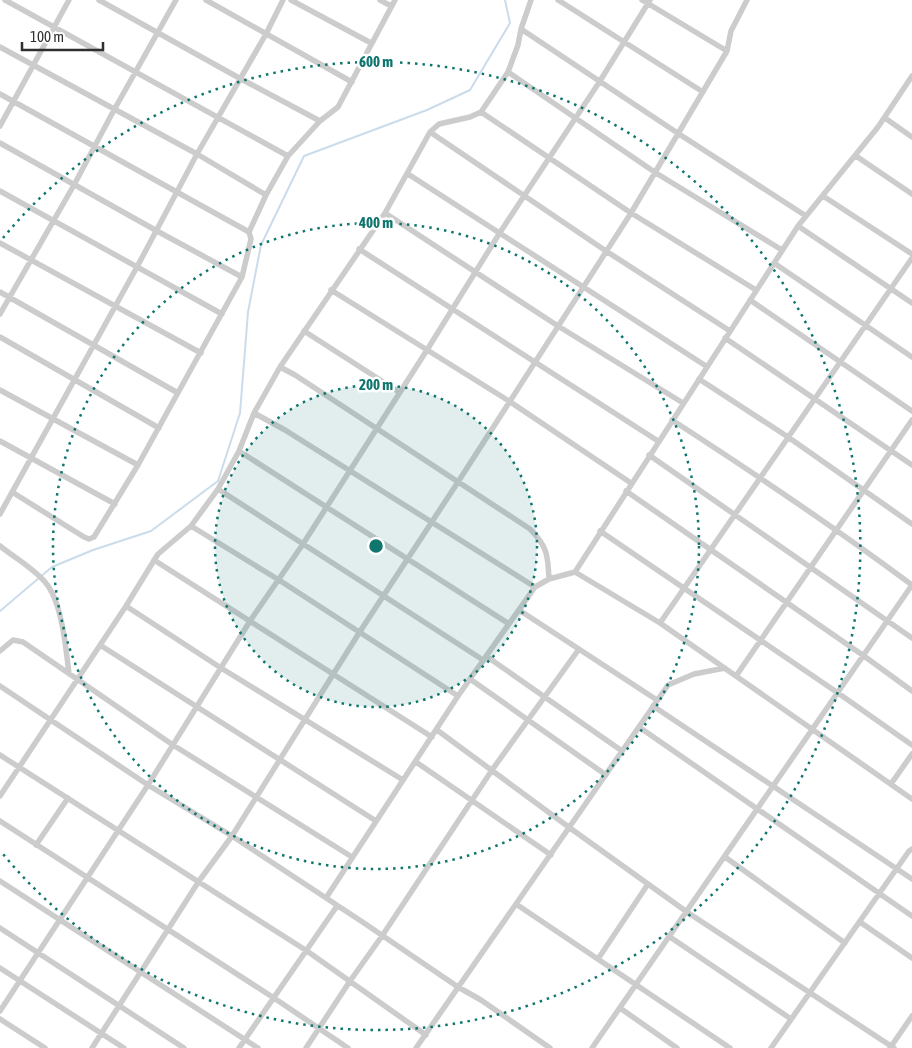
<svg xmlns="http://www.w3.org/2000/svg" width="912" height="1048" font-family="'Asap Condensed',sans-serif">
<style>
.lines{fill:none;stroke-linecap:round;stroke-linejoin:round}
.stream{stroke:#cadceb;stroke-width:2}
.minor{stroke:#ccc;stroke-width:5.5}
.ring{fill:none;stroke:#0f766e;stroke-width:2.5;stroke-dasharray:2.5 5}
.centre{fill:#0f766e;stroke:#fff;stroke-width:2.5}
.ring-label{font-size:15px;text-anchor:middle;font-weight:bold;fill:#0f766e;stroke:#fff;stroke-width:5;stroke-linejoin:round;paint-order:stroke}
</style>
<rect width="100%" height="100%" fill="#fff"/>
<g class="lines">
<path class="stream" d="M0,611L52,567L93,550L151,531L218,481L240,413L248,312L261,245L304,156L427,110L470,90L510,23L505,0"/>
<path class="minor" d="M5,0L288,156
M99,0L241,79L320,121
M206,0L352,82
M291,0L371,43
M380,0L391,6
M558,0L703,92
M642,0L727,51
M521,29L679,134L806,216
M0,47L197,154L266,195
M508,72L656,173L782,250
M0,94L249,232
M481,112L631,213L756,290
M885,118L912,137
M0,126L69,0
M430,132L606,251L730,331
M0,143L157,231L242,277
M856,156L912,194
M408,174L706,366
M0,191L222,314
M823,196L912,254
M385,213L558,326L683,403
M798,226L912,303
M0,243L201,353
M359,249L658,441
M774,263L912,357
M331,290L509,401L631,483
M0,292L178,393
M750,300L912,411
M0,314L74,185L114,110L176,0
M304,331L399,392
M0,337L159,428
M725,338L912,465
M280,367L295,375L530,529C547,546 548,555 549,579L535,587L458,696L326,898
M699,379L788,437L912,524
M0,390L138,465
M254,413L285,430L535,587
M672,420C754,473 834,527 912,585
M0,441L115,504
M239,451L509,624
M649,455L912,638
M218,489L483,660
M626,491L864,656L912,691
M12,492L84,537L89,539L94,537L138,465L242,277L251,239L249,232L266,195L288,156L320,121L338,107L395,0
M0,514L137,267L197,154L266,34L283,0
M191,526L279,580L458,696
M600,531L838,693L912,745
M0,546C15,558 33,568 45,582C62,601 66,649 69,674
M154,560L432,737
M575,572L798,226L878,127L912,76
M549,579L575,572L660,623L912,799
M126,606L221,668L403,780
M519,610L657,700
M660,623L912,258
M100,645L376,821
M0,651L13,640L23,642L173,745L352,857
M486,656L622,751
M736,676L912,420
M470,679L606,775
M0,686L148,785L232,836L364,923L458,987L481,1000L550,1048
M653,706L912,879
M639,727L912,916
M437,730L570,828L687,912L894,1048
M0,755L307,951L426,1035
M416,762L551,855
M891,784L912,754
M0,796L126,606L158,554L191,526L218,489L239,451L254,413L280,367L385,213L430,132L439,124L470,117L481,112L508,72L518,45L521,29L531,0
M0,821L274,998L348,1048
M36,845L68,798
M725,857L845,943
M0,881L258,1048
M516,904L730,1048
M860,922L912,958
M0,928L184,1048
M670,937L791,1019
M598,959L648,884
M0,968L124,1048
M620,1008L677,1048
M0,1011L148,785L250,621L303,544L427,350L499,234L600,81L650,0
M0,1019L45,1048
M92,1048L199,881L232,836L359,633L458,482L631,213L727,51L731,31L747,0
M239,1048L337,906
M306,1048L350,981L382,936L492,770L579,649
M416,1048L668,685L694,674L725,668
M592,1048L912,585
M771,1048L909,851L912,849
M890,1048L912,1016"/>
</g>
<circle cx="376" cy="546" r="161" fill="#0f766e" fill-opacity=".12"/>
<g class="ring">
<circle cx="376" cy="546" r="161"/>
<circle cx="376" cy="546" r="323"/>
<path d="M3 238A484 484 0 1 1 3 854"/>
</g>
<circle cx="376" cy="546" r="8" class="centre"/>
<g class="ring-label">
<text x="376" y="67">600 m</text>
<text x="376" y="228">400 m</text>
<text x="376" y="390">200 m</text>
</g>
<path d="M22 42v8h81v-8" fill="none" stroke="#2f2f2f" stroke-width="2.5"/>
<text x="30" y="42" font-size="15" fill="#2f2f2f" stroke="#ffffff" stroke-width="4" paint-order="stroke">100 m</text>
</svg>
